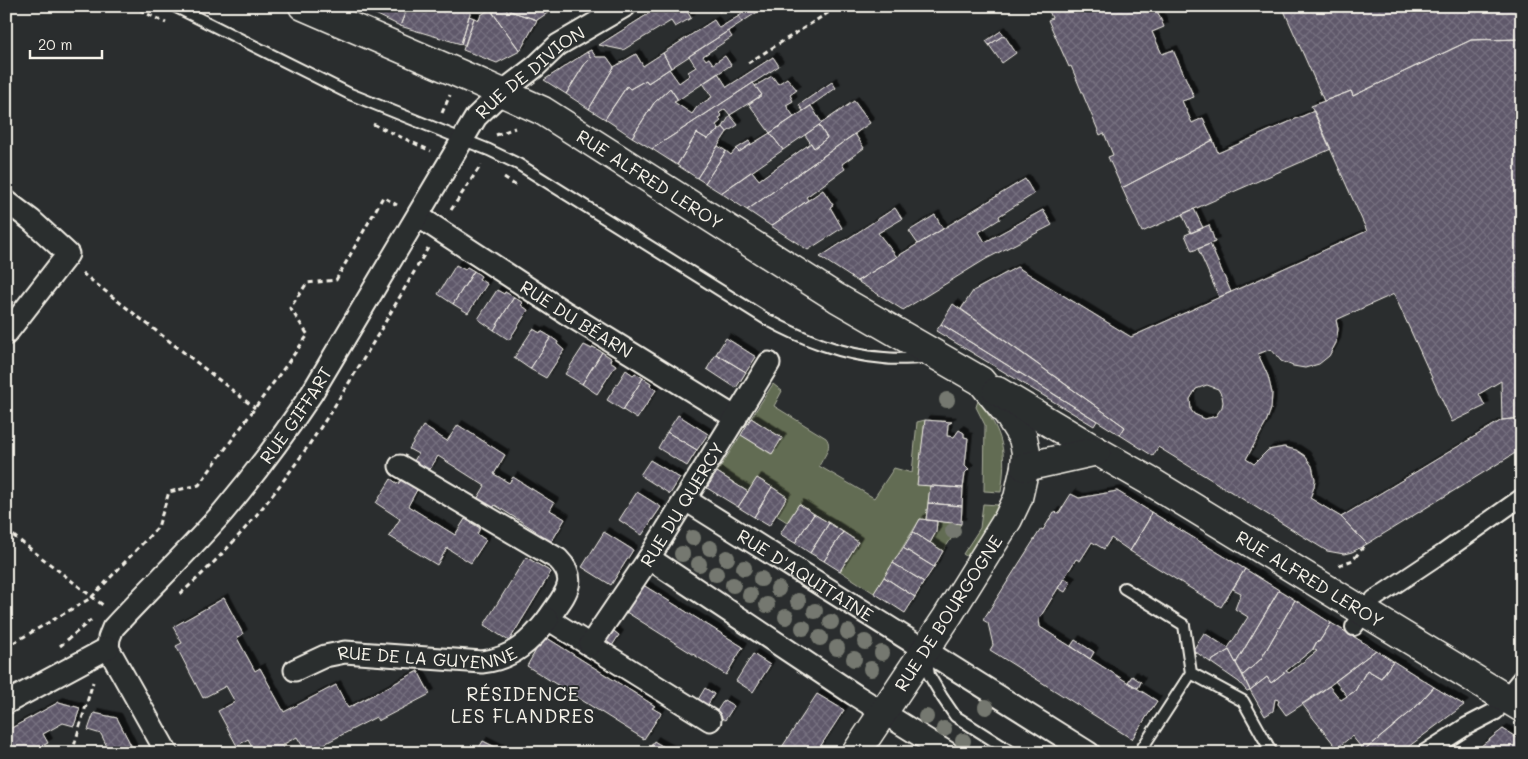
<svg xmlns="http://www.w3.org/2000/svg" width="1528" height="759" font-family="Mali,sans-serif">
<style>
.grass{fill:#626c52;stroke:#abae9d}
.building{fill:url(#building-cross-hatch);stroke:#f4f1e8;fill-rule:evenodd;filter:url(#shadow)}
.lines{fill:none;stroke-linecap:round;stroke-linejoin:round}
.service-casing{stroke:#f4f1e8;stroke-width:14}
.pedestrian-casing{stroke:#f4f1e8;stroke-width:20}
.minor-casing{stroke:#f4f1e8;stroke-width:25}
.secondary-casing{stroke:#f4f1e8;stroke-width:31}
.path{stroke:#f4f1e8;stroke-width:3;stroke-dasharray:5 4;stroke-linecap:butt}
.service{stroke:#2a2d2e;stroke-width:10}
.pedestrian{stroke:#2a2d2e;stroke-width:16}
.minor{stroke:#2a2d2e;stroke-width:21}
.secondary{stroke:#2a2d2e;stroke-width:28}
.tree{fill:#75786f}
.labels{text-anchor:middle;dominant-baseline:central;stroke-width:4;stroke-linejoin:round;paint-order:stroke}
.street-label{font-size:18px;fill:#f4f1e8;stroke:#2a2d2e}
.neighbourhood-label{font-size:19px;letter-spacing:1px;fill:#f4f1e8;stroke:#2a2d2e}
</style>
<defs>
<pattern id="building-cross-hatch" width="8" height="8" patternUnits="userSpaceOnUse" patternTransform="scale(1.25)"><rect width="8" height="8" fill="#5e586a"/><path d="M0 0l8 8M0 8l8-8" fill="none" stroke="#76707f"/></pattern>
<filter id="shadow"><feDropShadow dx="4.5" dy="-4.5" stdDeviation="0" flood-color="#0009"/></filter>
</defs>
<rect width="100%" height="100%" fill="#2a2d2e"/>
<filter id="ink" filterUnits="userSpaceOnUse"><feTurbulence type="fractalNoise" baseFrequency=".02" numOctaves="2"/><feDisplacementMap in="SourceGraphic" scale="10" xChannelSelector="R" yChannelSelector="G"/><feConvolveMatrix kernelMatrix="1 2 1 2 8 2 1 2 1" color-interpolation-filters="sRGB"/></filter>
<g filter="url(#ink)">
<path class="grass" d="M773,384L782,391L774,406L826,438C833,447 824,456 819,466L874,498L894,468L912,473L917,422L925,420L918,484L930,486L926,520L920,519L874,593L840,571L858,541L799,504L787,522L776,515L787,497L757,478L748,492L717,472L741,435L771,454L781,439L751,418Z
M978,401C1004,432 1007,453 1001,492L984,491L985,425L976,407Z
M983,504L998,505L993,518L969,558L963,554L980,528Z
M937,521L961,524L943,551L930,543L936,532Z"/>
<path class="building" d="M359,6H408L400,26Z
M408,6L418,9L422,6H462L471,10L461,44L400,26Z
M499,6H558L537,20L498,7Z
M661,6H684L691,18L675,27L671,21L623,50L599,45Z
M715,6H729L719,12Z
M753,6H756L759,11L742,22L739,16Z
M1047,6H1155L1164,27L1152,32L1162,54L1173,50L1194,97L1182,101L1192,123L1203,118L1213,140L1122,188L1108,157L1113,155L1104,133L1100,135L1071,66L1069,67L1048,20L1052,18Z
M1282,6H1521L1522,39L1471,40L1353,96L1351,91L1324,101Z
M498,7L537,20L520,51L493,13Z
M490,9L520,51L497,63L463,50L474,18L479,20L481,15Z
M469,16L474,18L465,46L461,44Z
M739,16L742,22L671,68L663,53L714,20L719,28Z
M728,31L732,37L703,56L706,60L709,58L713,64L725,56L731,65L678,100L670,88L654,103L632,137L605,119L627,86L630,89L646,80L648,83L669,69L679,83L690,75L688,72L696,67L689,56Z
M1001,31L1004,35L989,45L986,41Z
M1004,35L1016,53L1002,63L989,45Z
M1491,39V40L1522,39V418L1502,420L1501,381L1479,394L1485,406L1452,422L1394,294L1336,320L1338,329L1336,343L1329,356L1319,364L1305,368L1293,366L1281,361L1271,349L1258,354L1268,376L1272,393L1271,409L1265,425L1246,459L1254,464L1268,450L1284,447L1296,450L1305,456L1312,466L1315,479L1314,487L1310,498L1341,517L1367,544L1352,552L1344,554L1327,551L1158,447L1153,456L1120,435L1125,427L961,309L973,291L1017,267L1131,337L1367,231L1311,106L1351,91L1353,96L1471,40ZM1207,385L1218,389L1222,396L1223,402L1222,407L1216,416L1205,419L1194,414L1191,410L1190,399L1196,389Z
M591,50L596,57H607L614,67L589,109L566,94L586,62L591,58L587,52Z
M587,52L591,58L586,62L566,94L544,80Z
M663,53L671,68L648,83L646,80L630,89L627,86L605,119L589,109L614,67L636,54L643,66Z
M773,57L779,66L652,149L632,137L654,103L670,88L678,100L674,102L692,114L697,107L712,97L703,83L718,73L727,87Z
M772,76L778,84L787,78L797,90L790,95L793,101L786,105L794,117L770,133L749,104L762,95L755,86Z
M832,82L836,88L803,111L799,105Z
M753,83L762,95L730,115L725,109L719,113L722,116L719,118L721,121L716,125L719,130L707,139L697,133L677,165L652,149Z
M854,101L870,123L747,210L721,193L752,171L759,180L811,143L814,148L827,138L819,125Z
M811,106L822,123L783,150L770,133Z
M1314,111L1331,149L1142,232L1122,188L1213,140L1218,153Z
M730,115L738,125L727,132L723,127Z
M819,125L827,138L814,148L805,135Z
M723,127L727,132L697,178L677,165L697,133L707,139Z
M770,133L783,150L721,193L705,183L726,151L731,155L736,149L739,152Z
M855,134L864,148L842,164L845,169L806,197L808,200L771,226L747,210Z
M749,141L751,144L739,152L736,149Z
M718,146L726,151L705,183L697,178Z
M1025,179L1034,194L999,216L1000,219L979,232L985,242L1043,210L1052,225L986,259L903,310L857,281Z
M823,190L833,205L830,207L842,228L808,250L771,226Z
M895,208L902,219L878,233L897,257L857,281L820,257Z
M1194,209L1203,228L1191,233L1182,214Z
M935,215L943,229L918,244L909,231Z
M1209,225L1215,242L1192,251L1185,235Z
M1210,244L1231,292L1219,297L1198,249Z
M456,265L465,270L467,267L474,271L453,304L438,294Z
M474,271L481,276L479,279L487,284L468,313L453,304Z
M497,290L504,294L505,292L514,297L494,330L478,319Z
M514,297L523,303L521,305L528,310L509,340L494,330Z
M953,304L1125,427L1120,435L941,324Z
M941,324L1097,421L1094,426L936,331Z
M533,329L540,333L541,331L551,337L530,369L514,358Z
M551,337L558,342L557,344L564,350L546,378L530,369Z
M726,338L756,357L746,372L716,354Z
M584,345L592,349L593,347L602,352L582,384L565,374Z
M602,352L611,358L610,361L616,365L597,394L582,384Z
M716,354L746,372L736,388L707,369Z
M626,370L633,375L635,373L643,378L623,410L607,400Z
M643,378L651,383L650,386L656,390L637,419L623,410Z
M678,415L708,434L697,450L667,432Z
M751,418L782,438L772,454L741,435Z
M1522,418V448L1517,452L1367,544L1341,517L1502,420Z
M925,420L952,422L948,424L947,436L954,437L959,430L964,433V437L968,438L965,465L969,469L965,473L963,488L917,485Z
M458,425L505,455L494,474L509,483L513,477L554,503L550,510L565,519L549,546L533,536L536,531L495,505L492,510L476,501L485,486L438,456L429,471L414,461L418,454L409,449L423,426L447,441Z
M667,432L697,450L687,466L658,448Z
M650,460L680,478L670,494L640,475Z
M717,472L748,492L738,507L707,488Z
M403,478L418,488L408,506L455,535L465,519L480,528L477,534L486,540L471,563L447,548L437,565L389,536L400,519L376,503L391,479L398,484Z
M757,478L772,487L754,517L738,507Z
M930,486L963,488L962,506L928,503Z
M772,487L787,497L769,526L754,517Z
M1117,491L1151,512L1149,519L1130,551L1111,538L1104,549L1092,542L1080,561L1076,559L1039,619L1040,627L1157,701L1132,739L990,650L993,645L988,623L983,620L1041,529L1043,530L1054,512L1059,513L1071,494L1079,498Z
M637,492L661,507L642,535L619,520Z
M928,503L962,506L961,524L926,520Z
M799,504L814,514L795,543L780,534Z
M1151,512L1245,569L1221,607L1130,551L1149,519Z
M814,514L829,523L810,553L795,543Z
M920,519L937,521L936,532L930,543L913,532Z
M829,523L843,532L824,561L810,553Z
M604,532L633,550L611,585L582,567Z
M843,532L858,542L840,571L824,561Z
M913,532L943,551L934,567L903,548Z
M903,548L934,567L924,582L893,563Z
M526,557L551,572L509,641L484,625Z
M893,563L924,582L915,597L884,577Z
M1245,569L1279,590L1236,663L1229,650L1210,662L1193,650L1204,633L1228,648L1248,617L1235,609L1241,593L1233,589Z
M884,577L915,597L905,613L874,593Z
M1064,578L1071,582L1065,592L1058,588Z
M640,583L743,647L726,675L623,610Z
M1279,590L1295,600L1261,659L1243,675L1236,663Z
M224,598L243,634L237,638L255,671L260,668L284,712L336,685L348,708L418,671L430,694L378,721L376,717L307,753L297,737L282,745L286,752L284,753H256L248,739L237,746L218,711L235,702L226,686L203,698L176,646L182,643L173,627Z
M1295,600L1331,623L1319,642L1317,641L1313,649L1271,683L1267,677L1250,690L1243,675L1261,659Z
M1331,623L1376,650L1320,693L1286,715L1278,704L1279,700L1275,699L1273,711L1265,716L1250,690L1267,677L1271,683L1286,671L1289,673L1317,651L1313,649L1317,641L1319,642Z
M611,629L619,635L610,649L601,644Z
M544,636L655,706L652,708L661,713L644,739L527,666Z
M1075,640L1094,652L1090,659L1071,646Z
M1229,650L1250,690L1247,691L1239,682L1210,662Z
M1376,650L1393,661L1381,678L1367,670L1355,691L1347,696L1335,681Z
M753,654L770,665L753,692L736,681Z
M1393,661L1434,687L1413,710L1364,751L1352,736L1337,748L1302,704L1329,686L1341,700L1355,691L1367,670L1381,678Z
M1132,676L1141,682L1138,688L1128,682Z
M1434,687L1464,705L1400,753H1369L1366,749L1413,710Z
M705,688L714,694L706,708L696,703Z
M817,694L844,710L816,753H778Z
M724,700L734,706L725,720L715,714Z
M59,702L80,708L74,726L63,723L43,734L48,743L29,753H6V731Z
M94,713L117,718L135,753H110L101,734L88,730Z
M1503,729L1522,741V753H1472Z
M483,741L507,753H476Z
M654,741L657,743L675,753H647Z"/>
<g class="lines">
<g class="service-casing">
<path id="service" d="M174,6L350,94L489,150L518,164L766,319C803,339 841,355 884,358C898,360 912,358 927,358
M1124,588L1184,625L1191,673L1139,753
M926,656L929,675L942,697L955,716L1013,753
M1191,673L1243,701L1272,753"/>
</g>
<g class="pedestrian-casing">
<path id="pedestrian" d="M1354,627L1374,599L1443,553L1522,497
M1513,688L1522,677
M1425,753L1467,726L1496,711"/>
</g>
<g class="minor-casing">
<g id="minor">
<path d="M6,201L31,220L68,254L6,334"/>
<path id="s1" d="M418,216L566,313L736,418"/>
<path d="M400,466L558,559C581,582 562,597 548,619L710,720"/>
<path id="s2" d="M686,500L1089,753"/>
<path d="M649,558L855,695L948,753"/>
<path id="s3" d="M590,645L649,558L769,363"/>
<path id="s4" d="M108,648L109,638L113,628C149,589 188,552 223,512C255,474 284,435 312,393L476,117L501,93L535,67L558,45L625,6"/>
<path d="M108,648L167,753"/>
<path id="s5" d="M295,670L325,656L345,652L482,662C512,659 531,641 548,619"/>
<path d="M6,703L108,648"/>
</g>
</g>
<g class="secondary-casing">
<g id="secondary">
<path id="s6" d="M303,6L474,80L543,111L837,298L981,381L1008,414L1023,438L1026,452L1025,467L1018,498L1008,519L947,617L856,753"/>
<path id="s7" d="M997,391L1097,451L1153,483L1522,708"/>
<path d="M1025,467L1097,451"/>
</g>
</g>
<path class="path" d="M132,6L166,23
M748,63L839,6
M442,113L450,95
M373,124L431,151
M496,135L515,128
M504,178L518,187
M451,210L481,165
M82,273L255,408
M6,530L104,606
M1339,565L1353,560L1365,545
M180,594C288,500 357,370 428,248
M60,646L91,620
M6,647L91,598L158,527L169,492L199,485L308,335L290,308L307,283L336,280L383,197L397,205
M72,753L93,682"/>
<use href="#service" class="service"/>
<use href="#pedestrian" class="pedestrian"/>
<use href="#minor" class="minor"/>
<use href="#secondary" class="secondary"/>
</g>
<g class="tree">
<circle cx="947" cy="400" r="8"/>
<circle cx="953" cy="531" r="8"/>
<circle cx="693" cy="538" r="8"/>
<circle cx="710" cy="548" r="8"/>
<circle cx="682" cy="554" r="8"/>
<circle cx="727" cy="558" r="8"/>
<circle cx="699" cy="564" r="8"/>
<circle cx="744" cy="568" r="8"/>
<circle cx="716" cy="574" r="8"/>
<circle cx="761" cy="579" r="8"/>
<circle cx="733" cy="585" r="8"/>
<circle cx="778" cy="589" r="8"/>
<circle cx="750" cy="595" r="8"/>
<circle cx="798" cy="601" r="8"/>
<circle cx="767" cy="605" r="8"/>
<circle cx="815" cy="611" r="8"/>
<circle cx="786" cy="617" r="8"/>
<circle cx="831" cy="622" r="8"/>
<circle cx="803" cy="628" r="8"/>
<circle cx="848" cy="632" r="8"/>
<circle cx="820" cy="638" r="8"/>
<circle cx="865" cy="642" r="8"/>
<circle cx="837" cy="648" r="8"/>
<circle cx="882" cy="653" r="8"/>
<circle cx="854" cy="659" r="8"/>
<circle cx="871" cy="669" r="8"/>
<circle cx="986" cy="707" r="8"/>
<circle cx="926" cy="717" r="8"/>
<circle cx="944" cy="729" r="8"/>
<circle cx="963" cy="741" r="8"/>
</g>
</g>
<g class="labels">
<g class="street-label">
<text stroke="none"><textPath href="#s4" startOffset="721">RUE DE DIVION</textPath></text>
<text stroke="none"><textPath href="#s6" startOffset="389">RUE ALFRED LEROY</textPath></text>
<text stroke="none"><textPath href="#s1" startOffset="189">RUE DU BÉARN</textPath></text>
<text stroke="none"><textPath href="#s4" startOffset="302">RUE GIFFART</textPath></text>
<text stroke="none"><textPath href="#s3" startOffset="168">RUE DU QUERCY</textPath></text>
<text stroke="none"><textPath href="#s2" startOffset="141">RUE D'AQUITAINE</textPath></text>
<text stroke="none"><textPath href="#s7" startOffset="365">RUE ALFRED LEROY</textPath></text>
<text transform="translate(948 613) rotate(-57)">RUE DE BOURGOGNE</text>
<text stroke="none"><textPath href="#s5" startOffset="136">RUE DE LA GUYENNE</textPath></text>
</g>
<g class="neighbourhood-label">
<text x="523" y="693">RÉSIDENCE<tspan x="523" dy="22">LES FLANDRES</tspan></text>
</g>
</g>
<rect width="1528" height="759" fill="none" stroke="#2a2d2e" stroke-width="25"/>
<rect x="12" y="12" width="1503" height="734" fill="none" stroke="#f4f1e8" stroke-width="2" filter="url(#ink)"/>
<path d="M30 50v8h72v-8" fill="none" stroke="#f4f1e8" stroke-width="2.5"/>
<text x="38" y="50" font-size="15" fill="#f4f1e8" stroke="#2a2d2e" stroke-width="4" paint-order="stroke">20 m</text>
</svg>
